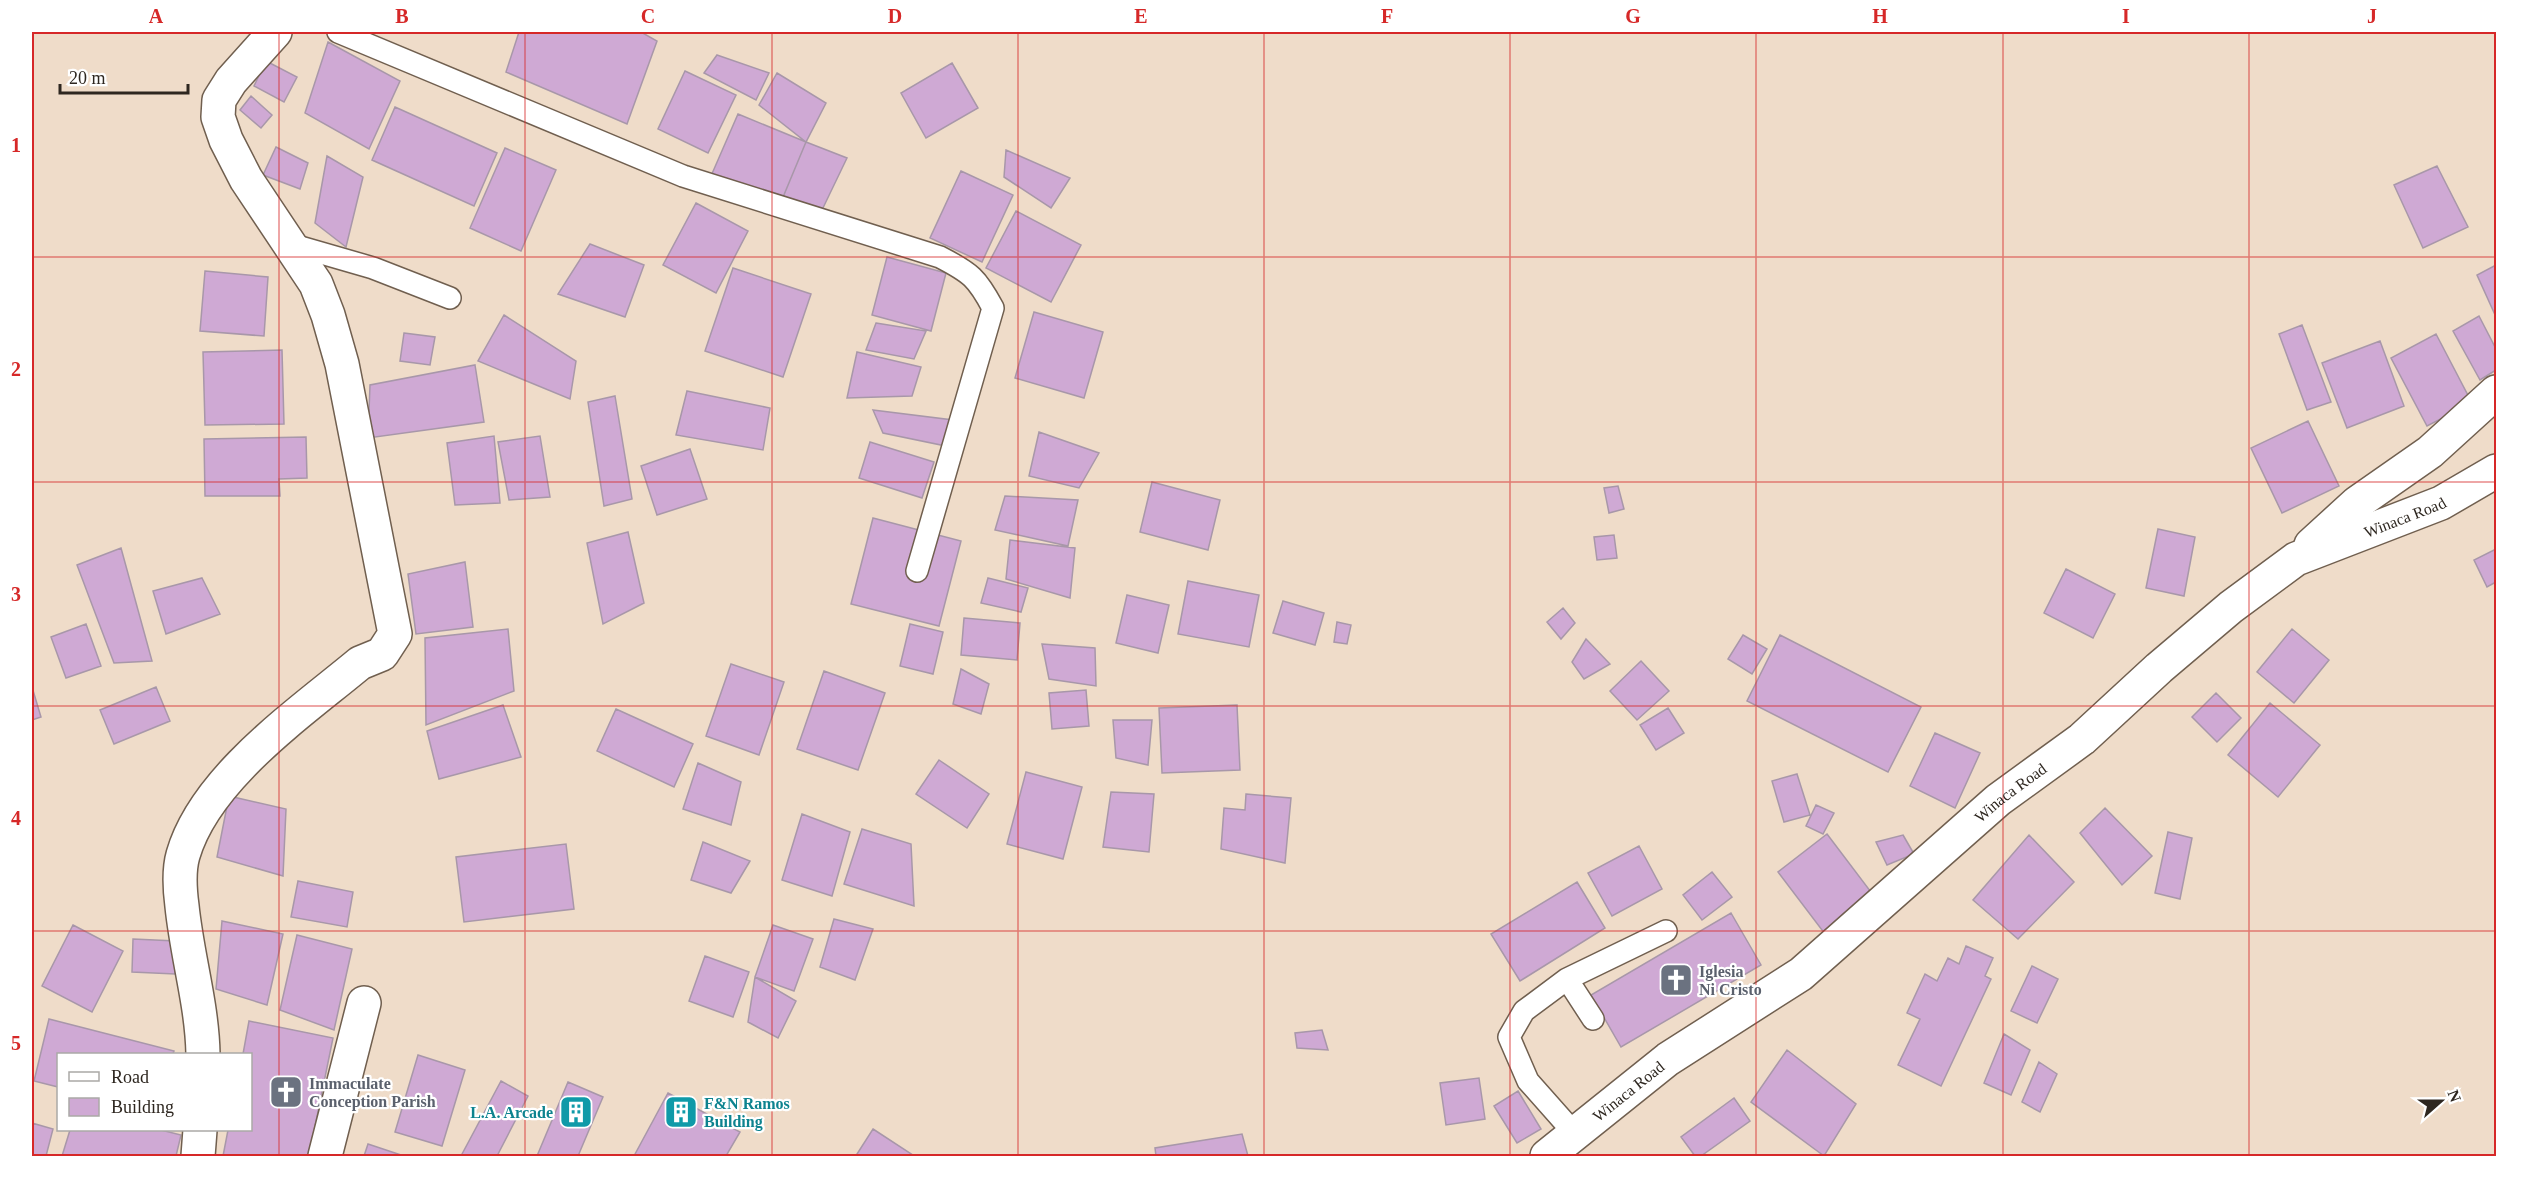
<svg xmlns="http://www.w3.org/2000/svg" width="2528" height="1188" font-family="'Times New Roman',serif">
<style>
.building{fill:#cfa9d4;stroke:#a897a9;stroke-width:1.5}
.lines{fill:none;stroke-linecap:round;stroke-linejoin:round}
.lane-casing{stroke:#705f4f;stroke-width:24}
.street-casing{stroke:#705f4f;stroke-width:36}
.lane{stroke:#fff;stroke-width:21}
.street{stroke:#fff;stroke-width:33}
.grid{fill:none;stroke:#d62828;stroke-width:1.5;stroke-opacity:0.55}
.labels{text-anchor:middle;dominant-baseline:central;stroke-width:4.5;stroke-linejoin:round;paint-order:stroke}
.street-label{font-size:16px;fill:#2e2720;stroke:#fff}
.worship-label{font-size:16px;font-weight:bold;fill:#5b616d;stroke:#fff;text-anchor:start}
.culture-label{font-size:16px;font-weight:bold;fill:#0d838f;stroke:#fff;text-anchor:start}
.neatline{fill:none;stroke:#d62828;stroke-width:2}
.grid-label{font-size:20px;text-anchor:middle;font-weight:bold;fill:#d62828}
</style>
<rect width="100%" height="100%" fill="#efdcc9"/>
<path class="building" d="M519,32H641L657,41L627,124L506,72Z
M328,42L400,81L369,149L305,113Z
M717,55L769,73L756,100L704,73Z
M266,61L297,77L284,102L254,86Z
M952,63L978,108L926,138L901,93Z
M685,71L736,95L708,153L658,129Z
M777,73L826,103L806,142L759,105Z
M251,96L272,115L261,128L240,110Z
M395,107L497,153L474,206L372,160Z
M738,114L806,142L781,202L711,176Z
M806,142L847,158L822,210L781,202Z
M276,147L308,163L300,189L263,175Z
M505,148L556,170L521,251L470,228Z
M1006,150L1070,178L1051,208L1004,177Z
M327,156L363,177L346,247L315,223Z
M2437,166L2468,227L2423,248L2394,185Z
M961,171L1013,195L982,262L930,238Z
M696,203L748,231L716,293L663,265Z
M1016,211L1081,245L1051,302L986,268Z
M590,244L644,265L625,317L558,294Z
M887,257L946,273L931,331L872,315Z
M2496,265V317L2477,275Z
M733,268L811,294L783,377L705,351Z
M205,271L268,277L264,336L200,331Z
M1034,312L1103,332L1084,398L1015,378Z
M504,315L576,361L570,399L478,361Z
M2479,316L2496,349V370L2480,380L2453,331Z
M876,323L926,331L914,359L866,350Z
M2302,325L2331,402L2307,410L2279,334Z
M404,333L435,337L430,365L400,361Z
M2436,334L2472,403L2427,426L2391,358Z
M2380,341L2404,406L2347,428L2322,363Z
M282,350L284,424L205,425L203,352Z
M857,352L921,367L912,396L847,398Z
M475,365L484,422L368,438L370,385Z
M687,391L770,408L763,450L676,435Z
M615,396L632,499L604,506L588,402Z
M873,410L953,420L946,446L883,433Z
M2308,421L2339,486L2282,513L2251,448Z
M1039,432L1099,453L1079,488L1029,476Z
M494,436L500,503L455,505L447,443Z
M540,436L550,497L509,500L498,442Z
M306,437L307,478L279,479L280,496H205L204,439Z
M870,442L934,462L922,498L859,478Z
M690,449L707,499L657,515L641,466Z
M1152,482L1220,500L1208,550L1140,532Z
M1618,486L1624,509L1609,513L1604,488Z
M1005,496L1078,500L1068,546L995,530Z
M873,518L961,541L939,626L851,604Z
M2158,529L2195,537L2184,596L2146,588Z
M628,532L644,603L603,624L587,543Z
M1614,535L1617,558L1597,560L1594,537Z
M1010,540L1075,548L1070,598L1006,579Z
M121,548L152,661L114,663L77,565Z
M2496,549V582L2487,587L2474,560Z
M465,562L473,627L416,634L408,574Z
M2066,569L2115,594L2093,638L2044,613Z
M202,578L220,614L166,634L153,591Z
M988,578L1028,588L1021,612L981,603Z
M1188,581L1259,595L1249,647L1178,634Z
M1127,595L1169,605L1158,653L1116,643Z
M1283,601L1324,613L1315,645L1273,633Z
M1563,608L1575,623L1561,639L1547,622Z
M964,618L1020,623L1017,660L961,655Z
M1337,622L1351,625L1347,644L1334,642Z
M86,624L101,666L66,678L51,637Z
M910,624L943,632L933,674L900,666Z
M508,629L514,691L426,725L425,638Z
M2292,629L2329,660L2294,703L2257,672Z
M1743,635L1767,649L1752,674L1728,659Z
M1780,635L1921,707L1888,772L1747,701Z
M1586,639L1610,664L1584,679L1572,662Z
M1042,644L1095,648L1096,686L1049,679Z
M1641,661L1669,691L1637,720L1610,691Z
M731,664L784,682L759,755L706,736Z
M961,669L989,684L981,714L953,704Z
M824,671L885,693L858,770L797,749Z
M32,687L41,717L32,720Z
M156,687L170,721L114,744L100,710Z
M1086,690L1089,726L1052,729L1049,693Z
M2216,693L2241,718L2217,742L2192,717Z
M2270,703L2320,745L2278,797L2228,755Z
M503,705L521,757L439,779L427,731Z
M1237,705L1240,770L1162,773L1159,708Z
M1668,708L1684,733L1656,750L1640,725Z
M616,709L693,744L674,787L597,751Z
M1113,720H1152L1148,765L1116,758Z
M1935,733L1980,753L1955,808L1910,786Z
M939,760L989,794L967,828L916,794Z
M698,763L741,782L731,825L683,809Z
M1026,772L1082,787L1063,859L1007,844Z
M1797,774L1810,815L1784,822L1772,781Z
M1111,792L1154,794L1149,852L1103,847Z
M1246,794L1291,798L1285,863L1221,849L1224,808L1245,810Z
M229,796L286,809L283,876L217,857Z
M1816,805L1834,813L1823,834L1806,826Z
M2105,808L2152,856L2122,885L2080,833Z
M802,814L850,832L832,896L782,880Z
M862,829L911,844L914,906L844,884Z
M2168,832L2192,838L2180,899L2155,893Z
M1827,834L1874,896L1825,934L1778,872Z
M1903,835L1914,854L1887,865L1876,842Z
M2029,835L2074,882L2018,939L1973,900Z
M703,842L750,861L731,893L691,880Z
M566,844L574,909L464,922L456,857Z
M1639,846L1662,889L1612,916L1588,873Z
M1712,872L1732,897L1702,920L1683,895Z
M298,881L353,892L347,927L291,917Z
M1577,882L1605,928L1520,981L1491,934Z
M1731,913L1761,965L1621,1047L1591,995Z
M834,919L873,929L855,980L820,967Z
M222,921L283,934L267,1005L216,989Z
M73,925L123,951L92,1012L42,986Z
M773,925L813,939L794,991L755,977Z
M297,935L352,949L334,1030L280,1010Z
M133,939L176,941L175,974L132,972Z
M1966,946L1993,958L1985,976L1991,979L1941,1086L1898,1065L1920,1019L1907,1013L1925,974L1937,981L1948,958L1959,964Z
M705,956L749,972L733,1017L689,1001Z
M2032,966L2058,979L2037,1023L2011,1011Z
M755,977L796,1001L778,1038L748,1022Z
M49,1019L174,1051L173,1054H58V1087L34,1081Z
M249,1021L333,1038L309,1156H223L228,1130H250V1054H243Z
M1322,1030L1328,1050L1297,1048L1295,1033Z
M2004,1034L2030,1050L2011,1095L1984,1083Z
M1787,1050L1856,1104L1824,1156L1751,1102Z
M418,1055L465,1070L442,1146L395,1132Z
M2039,1062L2057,1074L2040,1112L2022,1102Z
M1479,1078L1485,1119L1446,1125L1440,1083Z
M501,1081L528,1096L497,1156H461Z
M568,1082L603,1097L578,1156H537Z
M1518,1091L1541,1129L1517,1143L1494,1106Z
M668,1093L740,1132L726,1156H634Z
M1734,1098L1750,1121L1701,1156H1695L1681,1137Z
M32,1123L53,1129L46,1156H32Z
M873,1129L913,1155L912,1156H861L857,1154Z
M70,1130H161L181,1135L176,1156H62Z
M1242,1134L1248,1156H1156L1155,1148Z
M368,1144L404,1156H364Z"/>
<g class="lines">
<g class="lane-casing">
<path id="lane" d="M338,32L683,176L940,257C971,273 977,278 993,308L917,571
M290,244L373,268L450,298
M1567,979L1593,1019
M1575,1134L1528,1081L1509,1037L1524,1011L1567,979L1666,931"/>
</g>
<g class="street-casing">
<g id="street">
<path d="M2311,545L2357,503L2430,452L2496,392"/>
<path d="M203,1054C202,1004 187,956 182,906C180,891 179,869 183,855C205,778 300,713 360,663L382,654L395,634L342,364L328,315L316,284L246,179L226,140L218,117L219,100L231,81L275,32"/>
<path d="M198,1156L200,1130"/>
<path d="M325,1156L364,1003"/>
<path id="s1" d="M1547,1156L1668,1059L1801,974L1998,800L2082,739L2159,668L2231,607L2296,559L2441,503L2496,471"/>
</g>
</g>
<use href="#lane" class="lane"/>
<use href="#street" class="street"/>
</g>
<path class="grid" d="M279,32V1156M525,32V1156M772,32V1156M1018,32V1156M1264,32V1156M1510,32V1156M1756,32V1156M2003,32V1156M2249,32V1156M32,257H2496M32,482H2496M32,706H2496M32,931H2496"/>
<defs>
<g id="church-square" transform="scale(1.725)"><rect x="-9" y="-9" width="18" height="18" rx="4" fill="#6b7280" stroke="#fff"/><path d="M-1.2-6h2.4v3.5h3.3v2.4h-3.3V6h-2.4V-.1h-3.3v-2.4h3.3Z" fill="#fff"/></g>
<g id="building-square" transform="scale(1.725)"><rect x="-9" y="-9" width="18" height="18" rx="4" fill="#0f9aa8" stroke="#fff"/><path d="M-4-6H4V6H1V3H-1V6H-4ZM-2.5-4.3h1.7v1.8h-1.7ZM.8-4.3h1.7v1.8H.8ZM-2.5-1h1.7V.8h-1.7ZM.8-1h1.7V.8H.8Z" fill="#fff"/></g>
</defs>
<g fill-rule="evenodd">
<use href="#church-square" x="1676" y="980"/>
<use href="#church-square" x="286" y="1092"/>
<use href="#building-square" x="576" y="1112"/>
<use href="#building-square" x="681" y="1112"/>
</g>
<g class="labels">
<g class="street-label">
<text stroke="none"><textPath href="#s1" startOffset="1076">Winaca Road</textPath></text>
<text stroke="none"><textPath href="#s1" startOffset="590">Winaca Road</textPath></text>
<text stroke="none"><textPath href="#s1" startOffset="104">Winaca Road</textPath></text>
</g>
<g class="worship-label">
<text x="1699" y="971">Iglesia<tspan x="1699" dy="18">Ni Cristo</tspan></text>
<text x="309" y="1083">Immaculate<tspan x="309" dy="18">Conception Parish</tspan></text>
</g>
<g class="culture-label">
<text x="704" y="1103">F&amp;N Ramos<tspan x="704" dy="18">Building</tspan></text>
<text x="553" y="1112" text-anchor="end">L.A. Arcade</text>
</g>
</g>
<rect width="2528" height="1188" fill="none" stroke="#ffffff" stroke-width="66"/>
<rect x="57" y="1053" width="195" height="78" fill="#ffffff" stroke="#aba9a6" stroke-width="1.5"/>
<rect x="69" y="1072" width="30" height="9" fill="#ffffff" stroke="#aba9a6" stroke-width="1.5"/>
<text x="111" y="1083" font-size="18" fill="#2e2720">Road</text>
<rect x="69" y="1098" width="30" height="18" fill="#cfa9d4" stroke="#aba9a6" stroke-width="1.5"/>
<text x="111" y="1113" font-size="18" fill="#2e2720">Building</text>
<g transform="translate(2441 1101) rotate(69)" stroke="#ffffff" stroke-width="4.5" paint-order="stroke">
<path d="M0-4.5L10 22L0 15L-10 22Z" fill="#2e2720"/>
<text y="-9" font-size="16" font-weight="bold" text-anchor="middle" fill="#2e2720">N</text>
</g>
<path d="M60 84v9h128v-9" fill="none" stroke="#2e2720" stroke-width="3"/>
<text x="69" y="84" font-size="18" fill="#2e2720" stroke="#ffffff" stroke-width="4.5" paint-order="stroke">20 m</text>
<rect x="33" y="33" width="2462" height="1122" class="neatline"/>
<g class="grid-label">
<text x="156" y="23">A</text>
<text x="402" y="23">B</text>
<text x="648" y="23">C</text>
<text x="895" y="23">D</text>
<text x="1141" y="23">E</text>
<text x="1387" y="23">F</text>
<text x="1633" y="23">G</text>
<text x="1880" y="23">H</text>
<text x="2126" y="23">I</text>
<text x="2372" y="23">J</text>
<text x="16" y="152">1</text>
<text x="16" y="376">2</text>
<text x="16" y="601">3</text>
<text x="16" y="825">4</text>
<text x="16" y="1050">5</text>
</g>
</svg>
